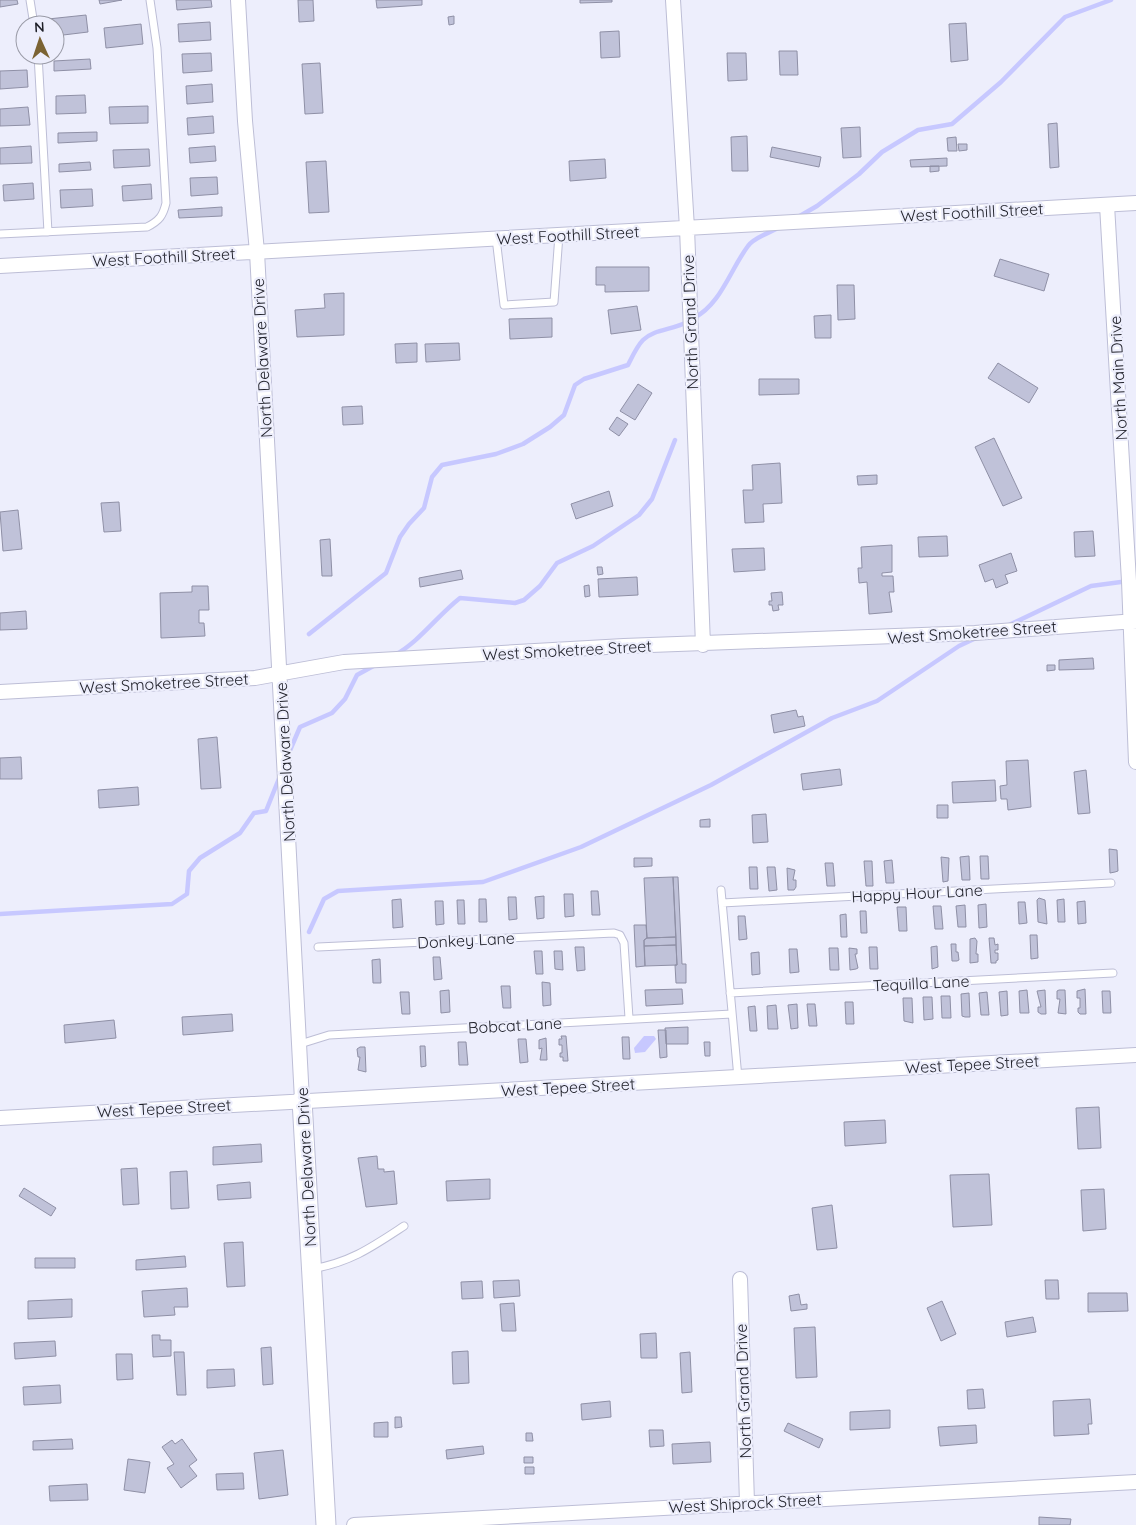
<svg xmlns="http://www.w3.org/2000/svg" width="1136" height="1525" font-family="Quicksand,sans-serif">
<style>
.water{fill:#c7c8ff}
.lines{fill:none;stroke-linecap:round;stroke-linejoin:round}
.stream{stroke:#c7c8ff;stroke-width:4.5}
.building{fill:#c0c2d9;stroke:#8f90a6}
.lane-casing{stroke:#bdbed6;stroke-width:9}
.street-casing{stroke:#bdbed6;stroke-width:16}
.secondary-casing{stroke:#bdbed6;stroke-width:21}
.lane{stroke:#fff;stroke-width:7}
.street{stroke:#fff;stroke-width:14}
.secondary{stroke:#fff;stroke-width:19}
.labels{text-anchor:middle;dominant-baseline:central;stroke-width:4.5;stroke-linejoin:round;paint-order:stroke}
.street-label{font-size:16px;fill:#1d1e27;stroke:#edeefc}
</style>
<rect width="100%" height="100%" fill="#edeefc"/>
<path class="water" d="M644,1036H654L656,1039L645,1052L635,1053L634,1048Z"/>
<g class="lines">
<path class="stream" d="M798,217L817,206L859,174L882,152L918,130L952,124L1001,82L1065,17L1111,0
M694,318C721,304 730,270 748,246C753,238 769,233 778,228
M1009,625L1091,586L1136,580
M309,634L386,573L400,537L409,524L424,508L432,477L442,465L496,454L523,444L550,427L564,415L575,385L584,379L628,365C632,357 637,346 643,340C654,329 673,330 687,322
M395,655C420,641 437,616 460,598L515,603L524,600L540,586L557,563L593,546L639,515L652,499L675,440
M288,755L300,727L332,713L345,699L357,675L377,664
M0,914L172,904L187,894L189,871L200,858L240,833L254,813L266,811L280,776
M309,932L324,899L338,891L483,882L581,847L711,785L832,718L877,701L959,646L976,638"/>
</g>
<path class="building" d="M0,0H17L18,4L0,7Z
M99,0H122L100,4Z
M176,0H211L212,7L177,10Z
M298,0H313L314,21L299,22Z
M376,0H422V5L377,8Z
M580,0H612V2L580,3Z
M86,15L88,32L55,36V25H49L48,19Z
M454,16V24L449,25L448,17Z
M210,22L211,40L179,42L178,24Z
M966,23L968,60L951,62L949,24Z
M141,24L143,44L106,48L104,28Z
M619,31L620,57L601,58L600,32Z
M779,51H797L798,75H780Z
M211,53L212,71L183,73L182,54Z
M727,53H746L747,80L728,81Z
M90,59L91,69L54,71V61Z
M320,63L323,113L305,114L302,64Z
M27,70L28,87L0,89V71Z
M212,84L213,102L187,104L186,86Z
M85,95L86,113L56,114V96Z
M148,106V123L110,124L109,107Z
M28,107L30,125L0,126V109Z
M213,116L214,133L188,135L187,118Z
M1057,123L1059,167L1050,168L1048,124Z
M860,127L861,157L843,158L841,128Z
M97,132V141L58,143V133Z
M747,136L748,171H732L731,137Z
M956,137L957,151H948L947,138Z
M958,144H967V150L959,151Z
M31,146L32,163L0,164V148Z
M215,146L216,161L190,163L189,148Z
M772,147L821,157L819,167L770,157Z
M149,149L150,166L114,168L113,150Z
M947,158V166L911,167L910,160Z
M605,159L606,178L570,181L569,161Z
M326,161L329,212L309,213L306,162Z
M90,162L91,170L59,172V164Z
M930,166H939V171L930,172Z
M217,177L218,194L191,196L190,178Z
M33,183L34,199L4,201L3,185Z
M151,184L152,199L123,201L122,186Z
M92,189L93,206L61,208L60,190Z
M222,207V216L179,218L178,210Z
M1000,259L1049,274L1044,291L994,276Z
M596,267H649V291L605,292V285H596Z
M837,285H854L855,319L838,320Z
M344,293V335L297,337L295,310L325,308L324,294Z
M637,306L641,330L611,334L608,310Z
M831,315V338H815L814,316Z
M552,318V337L510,339L509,319Z
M417,343V362L396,363L395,344Z
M459,343L460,360L426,362L425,344Z
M998,363L1038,388L1029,403L988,378Z
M759,379H799V394L759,395Z
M638,384L652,393L635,420L620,411Z
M362,406L363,424L343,425L342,407Z
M617,417L628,424L619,436L609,429Z
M994,438L1022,498L1003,506L975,447Z
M780,463L782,503L763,504L764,522L745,523L743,490H753L752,465Z
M877,475V484L858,485L857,476Z
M609,491L613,506L576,519L571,504Z
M119,502L121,531L104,532L101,503Z
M18,510L22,549L3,551L0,512Z
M1093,531L1095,556L1075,557L1074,532Z
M947,536L948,556L919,557L918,537Z
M330,539L332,576H322L320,540Z
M892,545V572L882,573V576H893L894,592H889L892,612L869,614L867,582L859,583L858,568H862L861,547Z
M764,548L765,570L734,572L732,549Z
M1011,553L1017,571L1005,575L1008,583L996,588L993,579L985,582L979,565Z
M597,567H602L603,574L598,575Z
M461,570L463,579L420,587L419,578Z
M637,577L638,595L599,597L598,579Z
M589,585L590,596L585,597L584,586Z
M192,586H208L209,610H199V623H204L205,636L161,638L160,593L192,592Z
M782,592L783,605H778L779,610L773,611L772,605H769V601H772L771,593Z
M26,611L27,629L0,630V613Z
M1093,658L1094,669L1059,670V660Z
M1047,665H1055V670L1047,671Z
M796,710L798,717L803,716L805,726L774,733L771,715Z
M217,737L221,788L201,789L198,739Z
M21,757L22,779H0V758Z
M1028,760L1031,807L1008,810L1007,799H1001L1000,786L1007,785L1006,761Z
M840,769L842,785L803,790L801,774Z
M1086,770L1090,813L1078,814L1074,772Z
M995,780L996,801L953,803L952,782Z
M138,787L139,805L99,808L98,790Z
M937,805H948V818H937Z
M766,814L768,842L753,843L752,815Z
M710,819V827H700V820Z
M1109,849L1117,850L1118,871L1115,872L1110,873Z
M969,856L970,880H962L960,857Z
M980,856H988L989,879H981Z
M941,857L949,858L948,881L943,882Z
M634,858H652V866L634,867Z
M892,860L894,883H886L884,861Z
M864,861H872L873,886H866Z
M825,863H833L835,886H827Z
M749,867H757L758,889H750Z
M767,867H775L777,890L769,891Z
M787,868L795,870L793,880H796V887L794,890H788Z
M673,877H678L682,964H686V983H676L675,965H677Z
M673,877L676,937L647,938L644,878Z
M591,891H598L600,915H592Z
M564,894H573L574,916L565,917Z
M544,896V918L537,919L535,897Z
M508,897H516L517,919L509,920Z
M1039,898L1045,900L1047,924L1038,922L1037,900Z
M401,899L403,927L393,928L392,900Z
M479,899H486L487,922H479Z
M1064,899L1065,922H1058L1057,900Z
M457,900H464L465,924H458Z
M435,901H443L444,924L436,925Z
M1085,901L1086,923L1078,924L1077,902Z
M1018,902H1025L1027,923L1019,924Z
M986,904L987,927L979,928L978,905Z
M965,905L966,927H958L956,906Z
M933,906H941L943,929H935Z
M897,907H906L907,931H899Z
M860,911H866L867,933H861Z
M846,914L847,937H841L840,915Z
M738,916H745L747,939L739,940Z
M634,925H646L647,938L644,940L645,966L636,967Z
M1030,935H1037L1038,958L1031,959Z
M676,937V945L644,946V940L647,938Z
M975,938L977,941L976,954H978V962L970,963V939Z
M989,938H994L995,945L998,944V950H995V953H998V960L996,961V963H991Z
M951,944H956V952H958L959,960L957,961H952Z
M676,945L677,965L645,966L644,946Z
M937,946L938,967L932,969L931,947Z
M575,947H584L585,970L577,971Z
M869,947H877L878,969H870Z
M829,948H838L839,970H830Z
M849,948L857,949V954H855L858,968L856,969L850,970Z
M789,949H797L799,972L790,973Z
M534,951H542L543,974H536Z
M554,951H562L563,970L555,969Z
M759,952L760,974L752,975L751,953Z
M433,957H440L442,979L434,980Z
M380,959L381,983H373L372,960Z
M542,982L550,983L551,1005L543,1006Z
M501,986H510L511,1008H503Z
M682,989L683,1004L646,1006L645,990Z
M1085,989L1086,1014H1080L1078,1012V1008H1080V998H1077V991Z
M449,990L450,1012L441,1013L440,991Z
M1027,990L1029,1013H1020L1019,991Z
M1045,990L1046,1014H1041L1038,1012V1007H1041L1037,991Z
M1059,990H1065L1066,1014L1058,1013L1060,999H1057V991Z
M1007,991L1008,1015L1001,1016L999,992Z
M1102,991H1110L1111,1013H1103Z
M400,992H409L410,1014H402Z
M987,992L989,1015H981L979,993Z
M969,993L970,1017H965L962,1016L961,994Z
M941,996H950L951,1018H942Z
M923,997H932L933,1019L924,1020Z
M903,998H912L913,1023L904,1021Z
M845,1002H853L854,1024H846Z
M797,1004L798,1028L791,1029L788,1005Z
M807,1004H815L817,1026H809Z
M776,1005L778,1029H768L767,1006Z
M755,1006L757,1031H750L748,1007Z
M232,1014L233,1031L183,1035L182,1017Z
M114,1020L116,1038L65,1043L64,1025Z
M688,1027V1044H666L665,1028Z
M658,1030H666L667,1057L660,1058Z
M561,1036H566L568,1061H563V1057H560V1053H562V1045H559V1039H562Z
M622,1037H629L630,1059H623Z
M546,1038L547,1060H540L542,1048L539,1049V1040Z
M518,1039H526L528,1062L520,1063Z
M458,1042H466L468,1065H459Z
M704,1042H710V1056H705Z
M420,1046H425L426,1066L421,1067Z
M360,1047H365L366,1072L358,1070L360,1057H358L357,1049Z
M1099,1107L1101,1148L1078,1149L1076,1108Z
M885,1120L886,1143L845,1146L844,1122Z
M261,1144L262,1162L213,1165V1147Z
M377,1156L378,1169H384V1172L394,1171L397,1204L366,1207L358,1158Z
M137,1168L139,1204L123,1205L121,1169Z
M187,1171L189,1208L171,1209L170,1172Z
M989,1174L992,1225L953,1227L950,1175Z
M490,1179V1199L447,1201L446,1181Z
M250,1182L251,1198L218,1200L217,1185Z
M24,1188L56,1208L51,1216L19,1196Z
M1104,1189L1106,1229L1083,1231L1081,1190Z
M832,1205L837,1248L817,1250L812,1208Z
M243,1242L245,1286L227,1287L224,1243Z
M185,1256L186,1267L136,1270V1260Z
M35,1258H75V1268H35Z
M519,1280L520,1296L494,1298L493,1281Z
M1045,1280H1058L1059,1299H1046Z
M482,1281L483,1298L462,1299L461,1282Z
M187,1288L188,1307H174L175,1315L144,1317L142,1291Z
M1088,1293H1127L1128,1311L1088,1312Z
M799,1294L801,1305L807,1304V1309L791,1311L789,1296Z
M72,1299V1317L28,1319V1301Z
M942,1301L956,1334L941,1341L927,1308Z
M514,1303L516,1331H502L500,1304Z
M1033,1317L1036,1332L1007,1337L1005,1322Z
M815,1327L817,1377L796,1378L794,1328Z
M656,1333L657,1358H641L640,1334Z
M152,1335H160V1340H171V1356L153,1357Z
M55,1341L56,1356L15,1359L14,1343Z
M271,1347L273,1384L263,1385L261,1348Z
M468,1351L469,1383L453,1384L452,1352Z
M174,1352H184L186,1395H177Z
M690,1352L692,1392L682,1393L680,1353Z
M116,1354H132L133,1379L117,1380Z
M234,1369L235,1386L207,1388V1370Z
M60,1385L61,1403L24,1405L23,1387Z
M983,1389L985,1408L968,1409L967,1390Z
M1090,1399L1092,1424H1088L1089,1434L1054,1436L1053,1401Z
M610,1401L611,1417L582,1420L581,1404Z
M890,1410V1428L850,1430V1412Z
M395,1417H401L402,1427L395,1428Z
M388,1422V1437H374V1423Z
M788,1423L823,1439L819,1448L784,1431Z
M976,1425L977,1443L940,1446L938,1427Z
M649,1430H663L664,1446L650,1447Z
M526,1433H532L533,1441H526Z
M72,1439L73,1449L33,1450V1441Z
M182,1439L197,1460L189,1466L197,1476L181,1488L167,1468L174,1464L162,1447L172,1440L175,1444Z
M710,1442L711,1462L673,1464L672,1444Z
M483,1446L484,1454L447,1459L446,1450Z
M283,1450L288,1495L259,1499L254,1453Z
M524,1457H533V1463H524Z
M128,1459L150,1462L145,1493L124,1490Z
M525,1467H534V1474H525Z
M243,1473L244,1489L217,1490L216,1474Z
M87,1484L88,1500L50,1501L49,1486Z
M1039,1517L1071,1519L1070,1525H1039Z"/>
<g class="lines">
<g class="lane-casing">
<path id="lane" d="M30,0L34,25
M38,55L48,232
M0,234L147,227C159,221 163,216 166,203L157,48L150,0
M496,238L504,305L554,302L559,235
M721,890L738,1078
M722,903L1111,883
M318,947L614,933L620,935L624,943L629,1018
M730,993L1113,973
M300,1044L329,1035L732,1014
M312,1269C351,1262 372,1247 404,1226"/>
</g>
<g class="street-casing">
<path id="street" d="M238,0L245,121L257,252L302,1100
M673,0L687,228L703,645
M1107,205L1129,581L1136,762
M0,266L1136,203
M0,692L255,678L344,662L624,646L975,633L1136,621
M0,1118L1136,1055
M740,1279L747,1503
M354,1525L1136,1482"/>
</g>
<g class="secondary-casing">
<path id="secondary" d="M302,1100L326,1525"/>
</g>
<use href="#lane" class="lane"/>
<use href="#street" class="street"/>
<use href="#secondary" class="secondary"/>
</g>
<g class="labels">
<g class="street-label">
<text transform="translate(972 212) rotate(-3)">West Foothill Street</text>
<text transform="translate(568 235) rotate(-3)">West Foothill Street</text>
<text transform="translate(164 257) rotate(-3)">West Foothill Street</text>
<text transform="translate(690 322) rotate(-92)">North Grand Drive</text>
<text transform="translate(262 358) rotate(-93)">North Delaware Drive</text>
<text transform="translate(1118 378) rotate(-93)">North Main Drive</text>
<text transform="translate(972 632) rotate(-4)">West Smoketree Street</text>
<text transform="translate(567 650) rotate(-3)">West Smoketree Street</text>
<text transform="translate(164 683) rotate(-3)">West Smoketree Street</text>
<text transform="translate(285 762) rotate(-93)">North Delaware Drive</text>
<text transform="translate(917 893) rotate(-3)">Happy Hour Lane</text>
<text transform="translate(466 940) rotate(-3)">Donkey Lane</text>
<text transform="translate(921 983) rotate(-3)">Tequilla Lane</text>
<text transform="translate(515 1025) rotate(-3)">Bobcat Lane</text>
<text transform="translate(972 1064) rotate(-3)">West Tepee Street</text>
<text transform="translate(568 1087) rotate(-3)">West Tepee Street</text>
<text transform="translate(164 1108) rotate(-3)">West Tepee Street</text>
<text transform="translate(306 1167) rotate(-93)">North Delaware Drive</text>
<text transform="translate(743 1391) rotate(-92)">North Grand Drive</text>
<text transform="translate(745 1503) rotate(-3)">West Shiprock Street</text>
</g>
</g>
<g transform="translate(40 40) rotate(357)"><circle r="24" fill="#edeefc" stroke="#9a9ba7"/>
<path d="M0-4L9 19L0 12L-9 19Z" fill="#7b6333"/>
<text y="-8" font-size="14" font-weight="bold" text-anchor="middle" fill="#1d1e27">N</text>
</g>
</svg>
